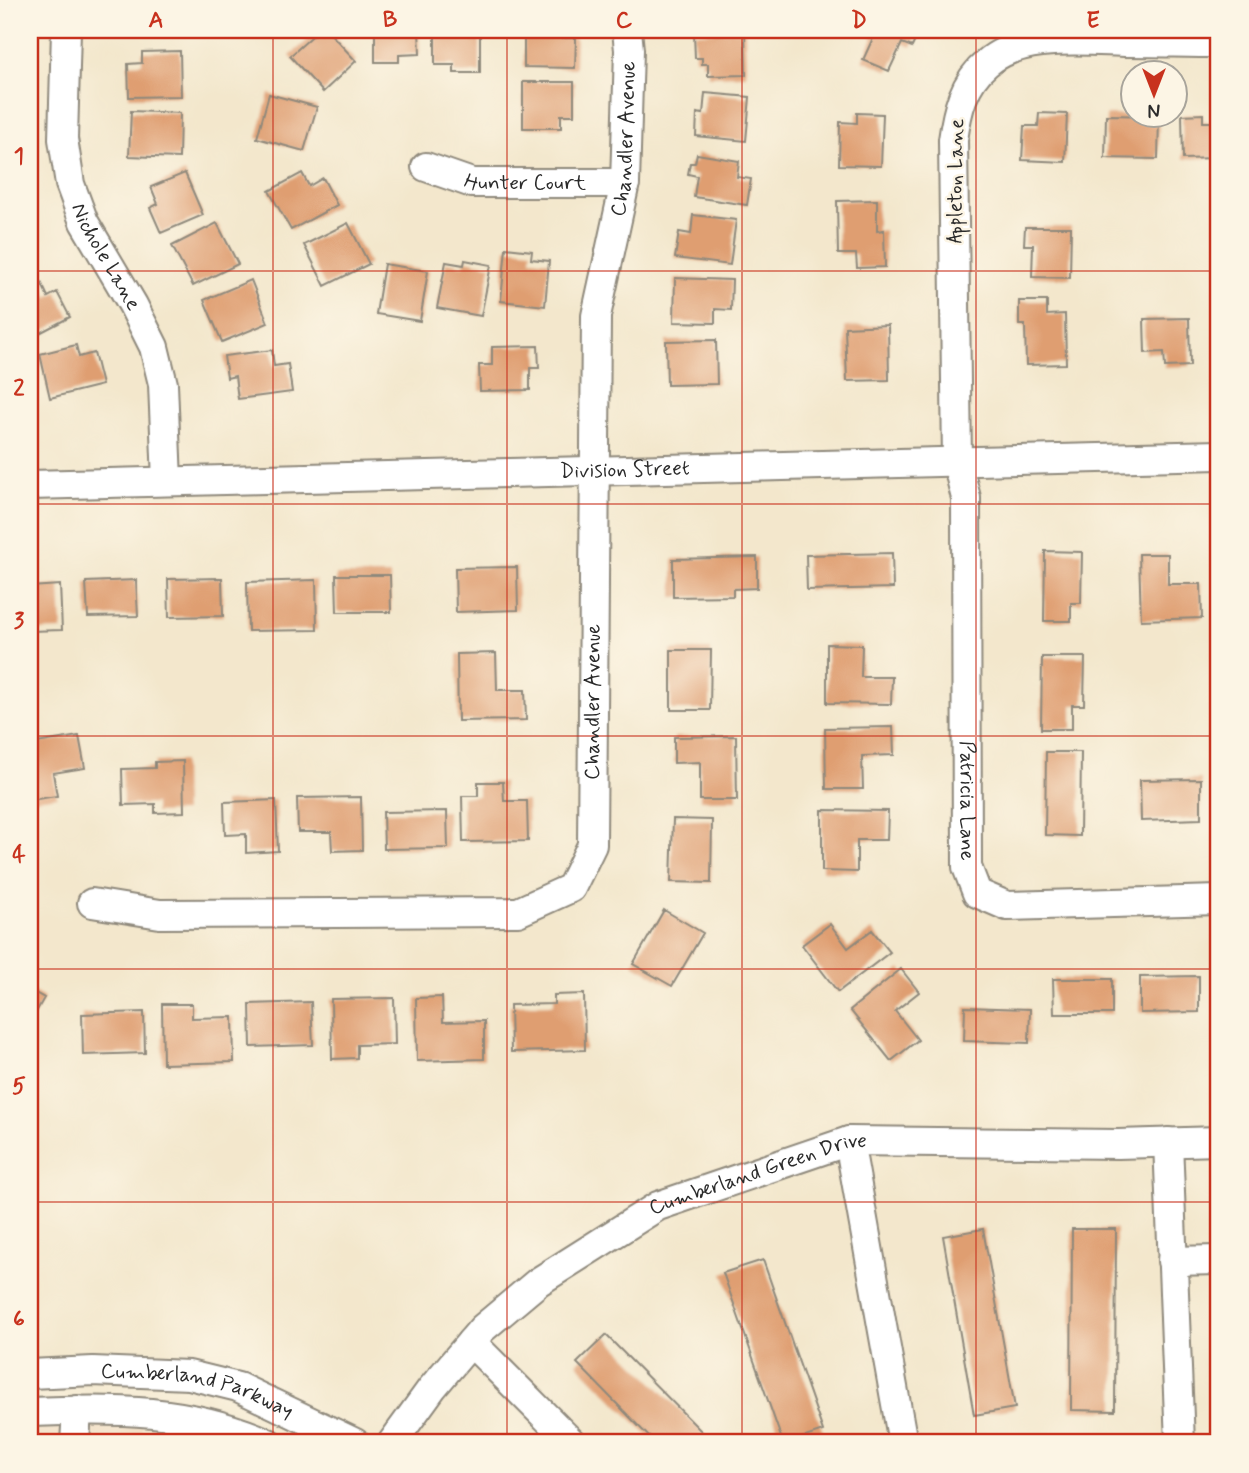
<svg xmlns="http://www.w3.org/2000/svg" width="1249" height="1473" font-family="Mynerve,sans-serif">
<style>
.built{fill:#edd7ba}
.building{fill:#df9e71}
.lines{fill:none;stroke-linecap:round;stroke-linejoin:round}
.minor-casing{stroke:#8f897c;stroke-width:32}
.minor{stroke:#fff;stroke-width:28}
.grid{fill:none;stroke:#c8321e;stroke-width:2;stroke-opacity:0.55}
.labels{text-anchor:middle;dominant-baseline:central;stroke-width:5;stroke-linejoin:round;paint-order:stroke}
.street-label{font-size:21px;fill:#2b2b2b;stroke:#fcf5e5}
.neatline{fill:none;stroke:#c8321e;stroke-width:2.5}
.grid-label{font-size:23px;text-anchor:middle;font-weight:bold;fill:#c8321e}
</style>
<rect width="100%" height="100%" fill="#fcf5e5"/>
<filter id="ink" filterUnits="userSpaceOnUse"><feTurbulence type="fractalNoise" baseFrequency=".0143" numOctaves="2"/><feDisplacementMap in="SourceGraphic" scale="14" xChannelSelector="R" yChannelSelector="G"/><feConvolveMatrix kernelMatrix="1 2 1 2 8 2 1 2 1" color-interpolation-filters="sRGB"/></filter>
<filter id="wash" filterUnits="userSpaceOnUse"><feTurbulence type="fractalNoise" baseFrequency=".00686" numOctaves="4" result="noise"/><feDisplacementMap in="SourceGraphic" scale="28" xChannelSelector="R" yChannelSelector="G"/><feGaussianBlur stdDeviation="1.57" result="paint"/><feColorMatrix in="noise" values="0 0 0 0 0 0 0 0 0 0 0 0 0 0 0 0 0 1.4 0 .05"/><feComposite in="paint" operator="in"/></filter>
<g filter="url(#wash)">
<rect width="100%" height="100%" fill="#f3e7cc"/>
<path class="built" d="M30,1421L143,1423L140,1443H30Z"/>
<g id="blocks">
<path class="building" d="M151,30H180V35L151,32Z
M319,30H327L356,61L323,92L290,56Z
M375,30H419L420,54L399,55V62H375Z
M435,30H480V73H454V65H435Z
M524,30H563L562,38H576L575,68L524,67Z
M871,30H920L912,47L902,43L889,71L863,60L873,38L868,36Z
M745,31L746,75L708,76V64H702V58H695L694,33Z
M180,51L181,96L129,97L128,64L142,63V52Z
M523,82H574V115H561V128H523Z
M705,93L750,97L746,141L696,136L697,113L703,114Z
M269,94L317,107L304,151L257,138Z
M131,111L180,113L179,158L129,156Z
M857,113L883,114L881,166L839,165L840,122L857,123Z
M1039,113L1067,114L1065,162L1022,160L1024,126H1038Z
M1203,114V122H1219V150H1215V158L1183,159L1182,115Z
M1106,115L1159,116L1158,159L1105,158Z
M697,154L739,161L737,177L751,179L747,205L694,197L697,176L688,174L690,163H695Z
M185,173L203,215L161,233L150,208L158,204L151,187Z
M302,173L309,186L323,178L337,205L291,230L269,191Z
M877,200V231L884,230L885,267L857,268L856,254H838L837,201Z
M693,215L736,220L730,265L675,258L679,232L691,234Z
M217,223L238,264L193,286L172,246Z
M348,223L369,264L325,286L304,245Z
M1025,227H1071L1070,278L1032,277L1033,245H1024Z
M506,248L532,251L531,259L549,261L545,306L501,301Z
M465,260L491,265L481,316L437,308L446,262L464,265Z
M384,264L428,271L420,321L376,314Z
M675,278L732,280L731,310L715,309V323L674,322Z
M251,280L268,323L222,342L204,300Z
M41,282L48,297L57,292L70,317L30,338V287Z
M1019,301H1047V315L1065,314L1066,364L1026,365L1025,325H1019Z
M1189,318L1190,366L1165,367L1164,352L1145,353L1144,319Z
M888,325L889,380L847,381L845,327Z
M716,340L717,384L667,385L666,341Z
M76,345L79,357L94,353L102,385L50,398L40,354Z
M538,346L539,368H530V390L480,391L479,365H492V347Z
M272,350L274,366L288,364L292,392L238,399L235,376L227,378L224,356Z
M1045,551L1082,552L1081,603H1071V621H1044Z
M892,553L893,588L807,590L806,555Z
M1139,554H1168V584H1201L1202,618L1141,620Z
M757,557V588L733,589V596L673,597V559Z
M517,567L518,610L456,612L455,568Z
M336,575H390L391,612H337Z
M222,578L223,616L169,617L168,579Z
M136,580L138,616L88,617L86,582Z
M316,580L317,630L248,631L247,582Z
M60,585L62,630L30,631V587Z
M827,644L862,645L861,677H892L891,704L827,703Z
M671,650H711L710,710H671Z
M496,653L497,690H525L526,720L458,721L457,654Z
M1042,657H1085L1084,705H1072V729H1041Z
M893,727L894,755L862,756L863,789H826L825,728Z
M79,736L85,768L53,773L57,796L30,800V744Z
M736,736L737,800H700V762L674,763V737Z
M1046,752H1081L1080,836L1045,835Z
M183,761L184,812L155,813V804L123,805L122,769L155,768V762Z
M1201,779V819L1141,821L1140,780Z
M478,782H503L504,801H527L528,841L463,842L462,796H478Z
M361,797L362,850L332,851L331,832H298L297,798Z
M276,800L278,851L246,853V834L225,835L224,802Z
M822,810L888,811L887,840H857V872L822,871Z
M447,811L448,848L384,849L383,812Z
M673,819L712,820L711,883L671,882Z
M664,910L703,933L672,986L633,964Z
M830,924L848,948L872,930L890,952L838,992L802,945Z
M901,969L919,992L895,1011L918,1040L891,1061L850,1010Z
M1199,976V1012L1140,1013V977Z
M1053,979H1112V1014H1054Z
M30,990L44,998L30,1023Z
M584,994L585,1050L511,1052L510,1005L554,1004V995Z
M442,997L443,1022L484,1021V1059L417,1061L416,998Z
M394,998L395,1044L357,1045V1058L332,1059L331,999Z
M311,1002L313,1045L251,1047L250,1004Z
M162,1004H192V1018L233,1017L234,1062L163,1064Z
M965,1007L1030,1009L1029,1043L964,1041Z
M144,1012L145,1053L83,1055L82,1014Z
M983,1229L1015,1408L974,1415L943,1236Z
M1072,1229H1116L1115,1411L1071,1410Z
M763,1260L823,1431L788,1443H783L723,1273Z
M606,1335L713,1443H655L577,1363Z"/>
</g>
</g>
<g filter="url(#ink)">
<use href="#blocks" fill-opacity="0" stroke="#8f897c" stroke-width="2"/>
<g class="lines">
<g class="minor-casing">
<g id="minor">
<path id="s1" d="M66,30L63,139L70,184L84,222L133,305L154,347L163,384L167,481"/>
<path id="s2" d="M1219,43C1189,43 1158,42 1128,42C1085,41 1021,33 987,63C963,83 957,111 953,140L957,462L966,498L967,867L977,893L1007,906L1219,900"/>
<path id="s3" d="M426,167L472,183H625"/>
<path id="s4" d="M30,485L1219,455"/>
<path id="s5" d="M92,903L160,914L518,912L571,888L592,845L596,316L625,183L629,50L627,30"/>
<path d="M849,1141L903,1443"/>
<path d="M1168,1142L1180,1443"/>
<path d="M1172,1261L1219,1260"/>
<path d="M471,1342L572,1443"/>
<path id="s6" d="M30,1374L93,1371L189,1375L238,1387L355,1443"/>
<path d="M30,1412C114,1408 189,1408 268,1443"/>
<path d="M75,1443L77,1410"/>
<path id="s7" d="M392,1443L432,1388L482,1329L538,1282L658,1206L849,1141L1118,1144L1219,1141"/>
</g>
</g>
<use href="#minor" class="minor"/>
</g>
</g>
<path class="grid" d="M273,30V1443M507,30V1443M742,30V1443M976,30V1443M30,271H1219M30,504H1219M30,736H1219M30,969H1219M30,1202H1219"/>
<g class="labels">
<g class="street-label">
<text stroke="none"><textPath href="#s5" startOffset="1242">Chandler Avenue</textPath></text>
<text stroke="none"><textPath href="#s3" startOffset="102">Hunter Court</textPath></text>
<text transform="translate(956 181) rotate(-89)">Appleton Lane</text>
<text stroke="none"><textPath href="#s1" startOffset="236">Nichole Lane</textPath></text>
<text stroke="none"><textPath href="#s4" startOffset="595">Division Street</textPath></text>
<text stroke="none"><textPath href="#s5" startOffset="676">Chandler Avenue</textPath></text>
<text stroke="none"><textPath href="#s2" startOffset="985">Patricia Lane</textPath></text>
<text stroke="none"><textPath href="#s7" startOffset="466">Cumberland Green Drive</textPath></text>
<text stroke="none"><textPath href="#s6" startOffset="170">Cumberland Parkway</textPath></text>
</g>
</g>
<rect width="1249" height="1473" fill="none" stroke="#fcf5e5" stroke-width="77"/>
<g transform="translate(1154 94) rotate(180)"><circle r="33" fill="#fcf5e5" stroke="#a8a49b" stroke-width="2"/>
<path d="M0-5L12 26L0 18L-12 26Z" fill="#c8321e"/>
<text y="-10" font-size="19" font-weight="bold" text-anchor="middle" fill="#2b2b2b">N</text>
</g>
<rect x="38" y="38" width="1172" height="1396" class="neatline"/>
<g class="grid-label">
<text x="156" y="27">A</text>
<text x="390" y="27">B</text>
<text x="624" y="27">C</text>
<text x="859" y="27">D</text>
<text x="1093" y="27">E</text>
<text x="19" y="163">1</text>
<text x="19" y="395">2</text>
<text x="19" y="628">3</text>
<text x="19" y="861">4</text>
<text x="19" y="1093">5</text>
<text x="19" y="1326">6</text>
</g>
</svg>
